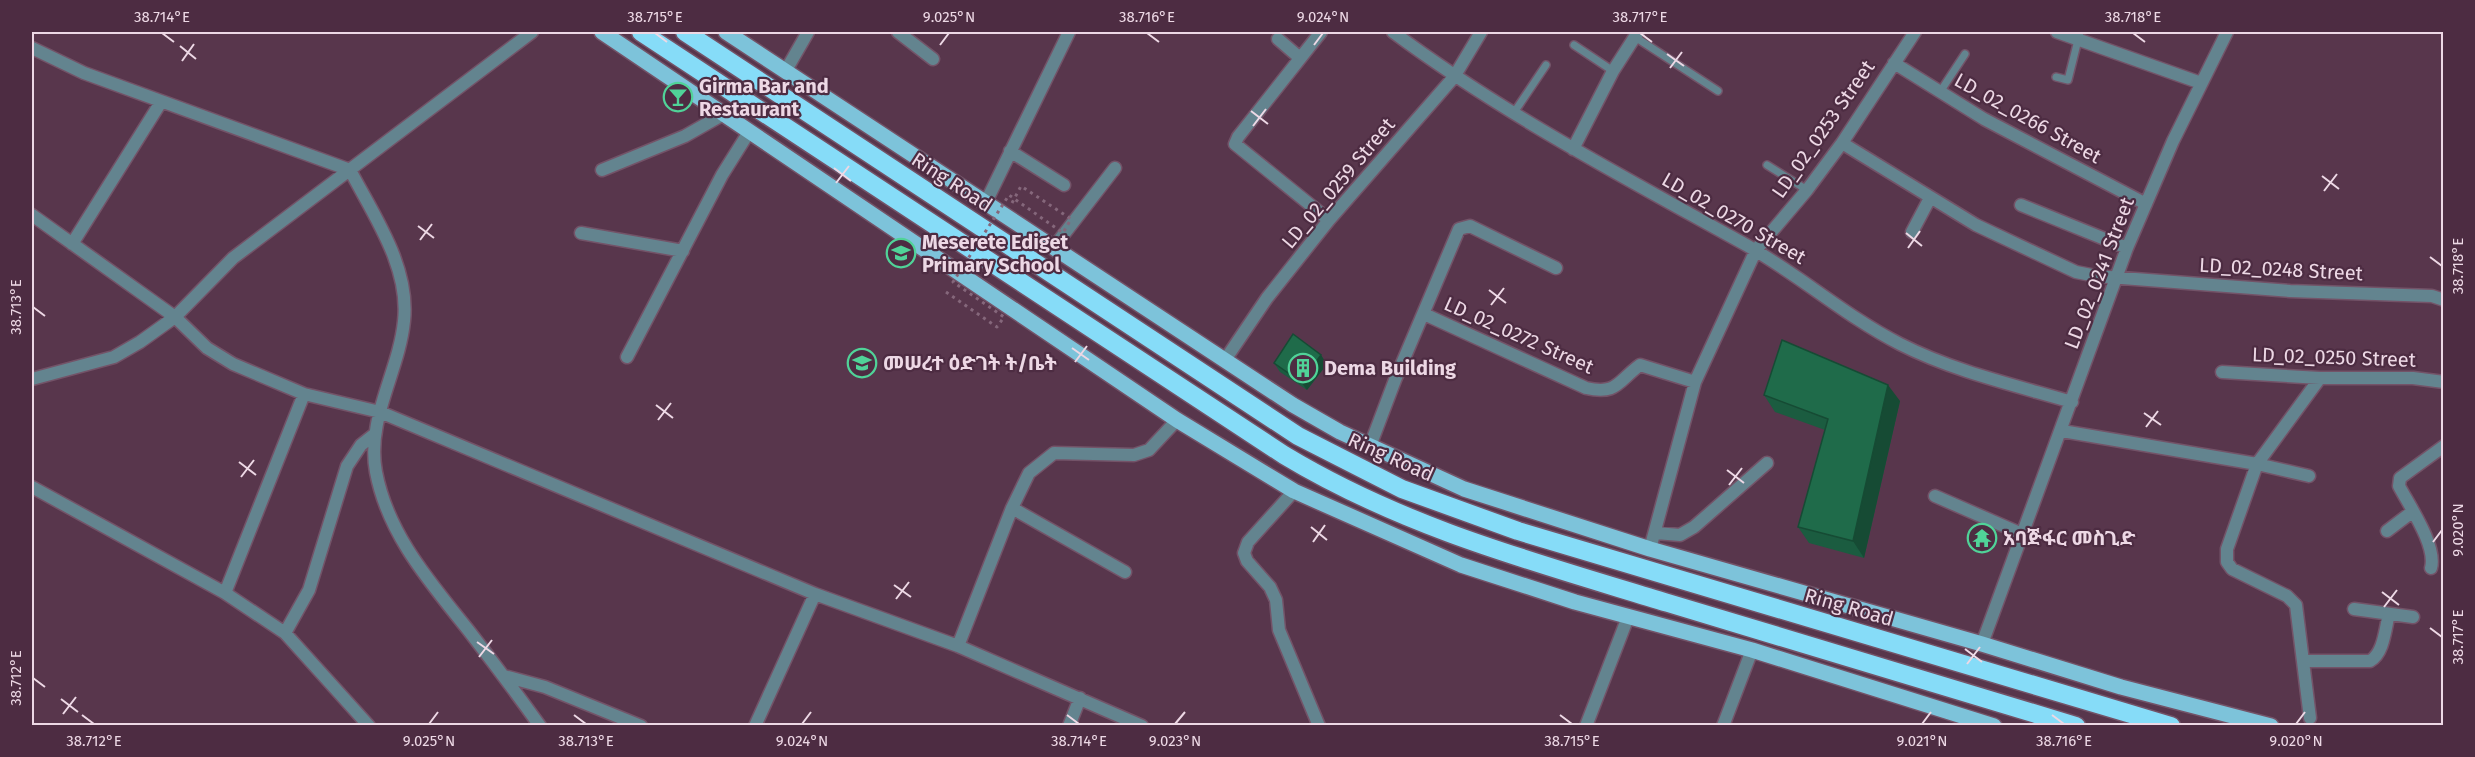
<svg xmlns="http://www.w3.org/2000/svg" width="2475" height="757" font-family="'Fira Sans','Noto Sans Ethiopic',sans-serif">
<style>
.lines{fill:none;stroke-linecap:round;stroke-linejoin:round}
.lane-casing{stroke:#735368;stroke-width:10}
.street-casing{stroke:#735368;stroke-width:15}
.primary-casing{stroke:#735368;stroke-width:18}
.highway-casing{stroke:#735368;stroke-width:21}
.path{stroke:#85677b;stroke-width:3;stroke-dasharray:3 4.5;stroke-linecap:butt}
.lane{stroke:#63848f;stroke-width:7}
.street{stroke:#63848f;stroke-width:12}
.primary{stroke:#7dc3da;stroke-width:15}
.highway{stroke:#86dcf8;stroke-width:18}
.path-bridge{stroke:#85677b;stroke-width:3;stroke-dasharray:3 4.5;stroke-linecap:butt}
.wall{fill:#1b5c40}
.shaded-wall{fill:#164b34}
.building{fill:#1f6b4a;stroke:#164b34;stroke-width:1.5}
.ticks{fill:none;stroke:#edd8e5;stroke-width:2}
.labels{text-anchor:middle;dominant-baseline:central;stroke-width:4.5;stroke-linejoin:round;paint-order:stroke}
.poi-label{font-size:20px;font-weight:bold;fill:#edd8e5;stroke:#4d2c42;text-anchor:start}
.street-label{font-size:20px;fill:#edd8e5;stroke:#4d2c42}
.neatline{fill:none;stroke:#edd8e5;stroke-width:2}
.ticks-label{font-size:15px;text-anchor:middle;fill:#edd8e5}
</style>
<rect width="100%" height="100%" fill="#58364c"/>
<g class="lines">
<g class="lane-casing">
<path id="lane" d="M1635,37L1718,91
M1574,45L1613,71
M2056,77L2068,80L2080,32
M1940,92L1965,54
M1513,114L1546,65
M1767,165L1807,190"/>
</g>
<g class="street-casing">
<path id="street" d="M898,32L933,59
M1321,32L1238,137L1235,144L1329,220
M1393,32C1502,113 1620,175 1739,241C1795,271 1843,315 1900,344C1953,371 2014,385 2072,402
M2057,32L2201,83
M1278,39L1300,58
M32,48L84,73L350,170C374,216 410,267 404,321C399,372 366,419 376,472C388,535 430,582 469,631C493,662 517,694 540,726
M1894,63L1984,119L2146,204
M785,72L808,32
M1842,143L1976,225L2076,272L2096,276L2290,291L2432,296L2444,300
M1573,149L1613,71L1638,32
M1010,151L1064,185
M602,170L685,136L722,115
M986,202L1069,32
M2021,205L2127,248
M32,215L175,317L207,348L233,364L304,394L380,412L815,594L958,646L1142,726
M1912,232L1930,198
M581,233L683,251
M72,244L161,102
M1054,247L1115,168
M1424,314L1586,388C1617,395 1617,382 1640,365L1695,382
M627,357L722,175L749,132
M1225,360L1267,298L1329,220L1454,77L1481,32
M2222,372L2320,378H2413L2444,382
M32,379L114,357L140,342L175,317L233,258L532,32
M2062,431L2257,464L2309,476
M1370,446L1395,380L1459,229L1470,226L1556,268
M32,487L225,593L285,633L369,726
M1294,491L1248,542L1244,553L1247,561L1270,587L1276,600L1279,630L1319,726
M1935,496L2022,534
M1012,508L1125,572
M2387,531L2412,512
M1656,533L1680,535L1694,527L1767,463
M1650,549L1695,382L1756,250L1807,190L1842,143L1915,32
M2431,568C2437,546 2410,507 2399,486L2400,478L2444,446
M225,593L304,394
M2354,609L2413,617
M285,633L309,590L347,466L361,445L375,434
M1982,644L2127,248L2173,141L2227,32
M958,646L1012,508L1029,473L1054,453L1134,455L1149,450L1177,420
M2303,661H2370C2384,653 2385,629 2389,614
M504,676L545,687L641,726
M2310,718L2296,605L2287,596L2232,569L2227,562V549L2257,464L2320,378
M755,726L815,594
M1069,726L1080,698
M1586,726L1628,617
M1723,726L1752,650"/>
</g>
<g class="primary-casing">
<path id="primary" d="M602,32L1177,420L1294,491L1461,565L1575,602L1752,650L1994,726
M726,32L1293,405L1340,432L1464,489L1650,549L1982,644L2121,687L2271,726"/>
</g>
<g class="highway-casing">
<path id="highway" d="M641,32L1284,455C1405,528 1534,562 1668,603C1804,644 1940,685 2076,726
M685,32L1298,436L1402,489L1518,531L2171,726"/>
</g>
<path class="path" d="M1012,203L1021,186"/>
<use href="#lane" class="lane"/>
<use href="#street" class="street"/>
<use href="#primary" class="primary"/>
<use href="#highway" class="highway"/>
<path class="path-bridge" d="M946,292L997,327L1004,317L953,282L1009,195L1063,233L1071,219L1021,186"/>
</g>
<path class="wall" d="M1274,363L1327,364L1307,390L1280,372Z
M1764,395L1900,401L1864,558L1809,543L1798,527L1825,430L1775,412Z"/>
<path class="shaded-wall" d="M1321,355L1327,364L1307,390L1301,382Z
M1888,385L1900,401L1864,558L1853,541Z"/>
<path class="building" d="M1293,334L1321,355L1301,382L1274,363Z
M1782,340L1888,385L1853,541L1798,527L1828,419L1764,395Z"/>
<path class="ticks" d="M162,33L174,42M655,33L667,42M1147,33L1159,42M1640,33L1652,42M2133,33L2145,42M940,45L949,33M1314,45L1323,33M180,46L196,59M1667,54L1684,66M182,61L194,44M1670,68L1682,52M1251,111L1268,124M1253,126L1266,109M834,168L851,181M2322,176L2339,189M836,183L849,166M2324,191L2337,174M418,226L434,238M1906,233L1922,246M420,240L432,224M1908,248L1920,231M2430,257L2442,266M1489,290L1506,303M1491,305L1504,288M33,307L45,316M1072,348L1089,360M1075,362L1087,346M656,405L673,418M2144,413L2161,425M658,420L671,403M2146,427L2158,411M239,462L256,475M1727,470L1744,483M241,477L254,460M1729,485L1742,468M1311,527L1327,540M1313,542L1325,525M2433,542L2442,530M894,585L911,597M2382,592L2399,605M896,599L909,582M2384,607L2397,590M2430,628L2442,637M477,642L494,654M1965,649L1982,662M479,657L492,640M1967,664L1980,647M33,678L45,687M61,699L78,712M63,714L76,697M82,715L94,724M574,715L586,724M1067,715L1079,724M1560,715L1572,724M2052,715L2064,724M429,724L438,712M802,724L811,712M1175,724L1185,712M1922,724L1931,712M2296,724L2305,712"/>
<defs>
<g id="bar-ring" transform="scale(1.5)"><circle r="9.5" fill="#4d2c42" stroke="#50d398" stroke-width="1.5"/><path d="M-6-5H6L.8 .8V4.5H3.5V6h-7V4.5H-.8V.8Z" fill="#50d398"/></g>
<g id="school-ring" transform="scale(1.5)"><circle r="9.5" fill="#4d2c42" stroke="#50d398" stroke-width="1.5"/><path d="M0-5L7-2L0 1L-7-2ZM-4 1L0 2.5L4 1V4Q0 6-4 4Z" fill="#50d398"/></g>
<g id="building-ring" transform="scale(1.5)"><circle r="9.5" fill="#4d2c42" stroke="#50d398" stroke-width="1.5"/><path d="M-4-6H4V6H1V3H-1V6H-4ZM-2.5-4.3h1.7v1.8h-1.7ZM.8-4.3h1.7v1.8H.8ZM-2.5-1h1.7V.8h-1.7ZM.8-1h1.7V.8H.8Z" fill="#50d398"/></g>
<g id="temple-ring" transform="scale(1.5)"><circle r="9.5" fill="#4d2c42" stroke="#50d398" stroke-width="1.5"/><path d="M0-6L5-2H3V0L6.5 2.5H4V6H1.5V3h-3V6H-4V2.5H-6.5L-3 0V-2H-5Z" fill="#50d398"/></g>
</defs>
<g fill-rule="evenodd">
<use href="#bar-ring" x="678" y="97"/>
<use href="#school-ring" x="901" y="253"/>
<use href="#school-ring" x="862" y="363"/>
<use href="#building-ring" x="1303" y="368"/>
<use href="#temple-ring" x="1982" y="538"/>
</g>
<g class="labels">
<g class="poi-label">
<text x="699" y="86">Girma Bar and<tspan x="699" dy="23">Restaurant</tspan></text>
<text x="922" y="242">Meserete Ediget<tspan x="922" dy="23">Primary School</tspan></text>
<text x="883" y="363">መሠረተ ዕድገት ት/ቤት</text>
<text x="1324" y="368">Dema Building</text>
<text x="2003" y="538">አባጅፋር መስጊድ</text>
</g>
<g class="street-label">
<text transform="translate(2028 118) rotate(29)">LD_02_0266 Street</text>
<text transform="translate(1823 129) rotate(-55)">LD_02_0253 Street</text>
<text transform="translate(952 182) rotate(33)">Ring Road</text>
<text transform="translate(1338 183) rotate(-50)">LD_02_0259 Street</text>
<text transform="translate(1734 218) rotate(30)">LD_02_0270 Street</text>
<text transform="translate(2281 269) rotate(3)">LD_02_0248 Street</text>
<text transform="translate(2099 273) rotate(-69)">LD_02_0241 Street</text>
<text transform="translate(1519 335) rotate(24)">LD_02_0272 Street</text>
<text transform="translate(2334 357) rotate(2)">LD_02_0250 Street</text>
<text transform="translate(1391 457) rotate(24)">Ring Road</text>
<text transform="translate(1849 607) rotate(16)">Ring Road</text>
</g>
</g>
<rect width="2475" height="757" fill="none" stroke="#4d2c42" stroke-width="66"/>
<rect x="33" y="33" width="2409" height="691" class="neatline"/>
<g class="ticks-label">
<text x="162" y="22">38.714°E</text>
<text x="655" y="22">38.715°E</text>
<text x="949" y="22">9.025°N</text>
<text x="1147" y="22">38.716°E</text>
<text x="1323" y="22">9.024°N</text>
<text x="1640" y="22">38.717°E</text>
<text x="2133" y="22">38.718°E</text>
<text transform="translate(2458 266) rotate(-90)" y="5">38.718°E</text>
<text transform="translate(16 307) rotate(-90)" y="5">38.713°E</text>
<text transform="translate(2458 530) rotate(-90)" y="5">9.020°N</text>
<text transform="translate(2458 637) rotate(-90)" y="5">38.717°E</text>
<text transform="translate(16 678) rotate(-90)" y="5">38.712°E</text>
<text x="94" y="746">38.712°E</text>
<text x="429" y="746">9.025°N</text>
<text x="586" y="746">38.713°E</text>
<text x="802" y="746">9.024°N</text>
<text x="1079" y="746">38.714°E</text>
<text x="1175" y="746">9.023°N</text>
<text x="1572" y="746">38.715°E</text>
<text x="1922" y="746">9.021°N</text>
<text x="2064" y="746">38.716°E</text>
<text x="2296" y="746">9.020°N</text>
</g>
</svg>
